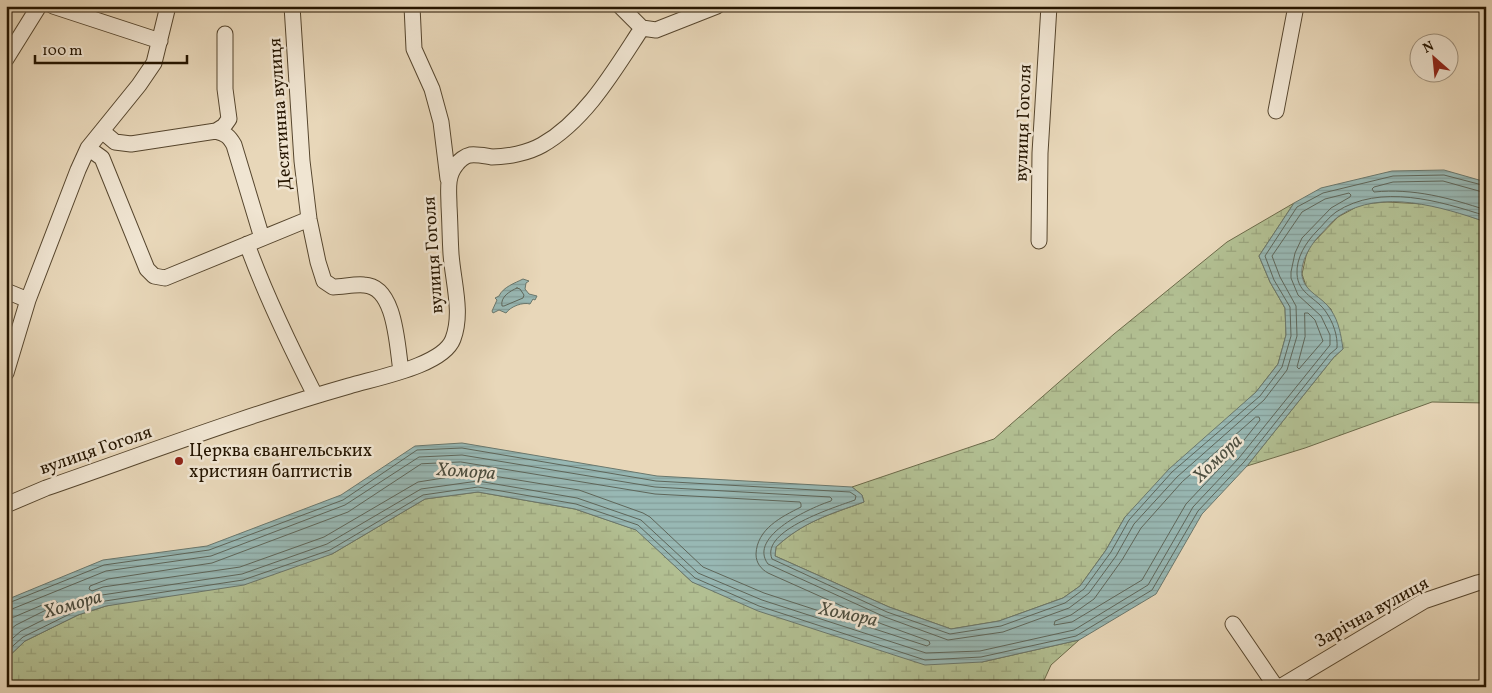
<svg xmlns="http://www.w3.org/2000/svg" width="1492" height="693" font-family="Vollkorn,serif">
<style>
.wetland{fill:url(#wetland-marsh);stroke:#6c6a49}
.water{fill:url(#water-rules);stroke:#6a776c}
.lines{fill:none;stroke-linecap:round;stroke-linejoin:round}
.shore{stroke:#5e665a;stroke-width:1}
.minor-casing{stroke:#56462e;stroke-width:17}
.minor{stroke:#f0e5d2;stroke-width:15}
.poi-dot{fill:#8f2418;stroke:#f0e5d2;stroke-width:2}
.labels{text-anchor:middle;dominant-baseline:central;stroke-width:5;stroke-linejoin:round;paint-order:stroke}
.street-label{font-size:18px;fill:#251500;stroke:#f0e5d2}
.poi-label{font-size:18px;fill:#251500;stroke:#f0e5d2;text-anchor:start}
.water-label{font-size:19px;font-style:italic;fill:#4d4e3f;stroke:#f0e5d2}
</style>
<defs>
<pattern id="wetland-marsh" width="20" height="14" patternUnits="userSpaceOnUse" patternTransform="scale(1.25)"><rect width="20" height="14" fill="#b2bf92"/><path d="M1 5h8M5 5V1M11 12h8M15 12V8" fill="none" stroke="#99a37c"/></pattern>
<pattern id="water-rules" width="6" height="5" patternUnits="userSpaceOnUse" patternTransform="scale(1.25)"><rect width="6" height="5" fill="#98b8b4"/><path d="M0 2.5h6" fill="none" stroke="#839d99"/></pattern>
</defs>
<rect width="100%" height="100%" fill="#e8d7b9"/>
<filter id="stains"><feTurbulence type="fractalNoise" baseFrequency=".004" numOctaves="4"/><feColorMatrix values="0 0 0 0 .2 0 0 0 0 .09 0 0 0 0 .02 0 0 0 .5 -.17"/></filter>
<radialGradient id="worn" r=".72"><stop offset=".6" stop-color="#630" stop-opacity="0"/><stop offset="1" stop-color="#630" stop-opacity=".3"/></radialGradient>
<path class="wetland" d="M1387,202L1424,204L1455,211L1486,222V403L1432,402L1305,448L1247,466L1334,357L1343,349L1331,309L1307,289L1302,274L1306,256L1310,246L1338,217L1362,204Z
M1294,203L1259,256L1270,282L1285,308L1286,335L1278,364L1256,392L1125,517L1106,550L1080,586L1063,598L999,621L951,629L889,607L775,556L776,547C804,521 829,515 864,502L862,495L852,487L994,439L1114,334L1227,242Z
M478,492L575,509L637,530L692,582L982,662L1079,640L1051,665L1041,687H6V659L25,641L78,615L106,606L332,554L425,499Z"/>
<path class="water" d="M1444,170L1486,182V222C1442,207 1381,188 1339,216C1332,221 1326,229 1320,235C1311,244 1300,262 1302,276C1305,293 1322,296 1331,310C1339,322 1341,335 1343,349L1334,357L1247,466L1202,514L1156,594L1079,640L982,662L925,665L758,611L692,582L636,530L575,509L478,492L425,499L332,554L244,585L106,606L78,615L25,641L6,659V600L103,560L207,546L341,495L415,446L462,443L657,476L852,487L862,495L864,502C830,514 803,522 776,547L775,556L889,607L951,629L999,621L1063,598L1080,586L1106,550L1125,517L1169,469L1256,392L1278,364L1286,335L1285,308L1270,282L1259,256L1294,203L1321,188L1392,171Z
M523,279L529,281L526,283L525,289L529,294L537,296L535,300L533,299L530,304C523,302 511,306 506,313L499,310L493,313L492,311L497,300L495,298L499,296C503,287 515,283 523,279Z"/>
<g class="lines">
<path class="shore" d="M1486,193L1443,181L1393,182L1374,187L1372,189L1374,192C1413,188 1450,198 1486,210
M517,288L520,289L524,295L523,298L504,306H502C500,297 510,291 517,288Z
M1305,313H1308L1315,320L1323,341L1299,369L1297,367L1305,337Z
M1256,417H1259L1260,420L1233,454L1186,504L1142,580L1072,622L1054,625L1055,621L1071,615L1094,599L1122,560L1141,528L1182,482Z
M461,462L655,494L800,502L801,504V507C781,517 757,529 756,554C756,563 761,569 768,573L882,624L929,641L930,644L927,646L764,593L703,567L650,517L643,513L579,490L475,473L418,482L324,537L240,567L103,587L92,591L89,589L90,586L108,579L212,563L348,512L421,464Z
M6,604L104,565L209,550L343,500L417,450L462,448L656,481L850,492L856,496L855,500C836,507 760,530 772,559L887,612L950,634L1001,626L1065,603L1084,589L1111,552L1129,520L1172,472L1260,396L1282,367L1291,336L1290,307L1274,280L1265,256L1297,207L1323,193L1393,176L1444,175L1486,186
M6,610L12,609L106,571L211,556L345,505L419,457L462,455L655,487L830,497L832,499L831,501C812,507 747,536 768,564L885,617L948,640L1003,632L1069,608L1089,593L1116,556L1134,524L1177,477L1264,400L1287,370L1297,336L1296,306L1280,277L1272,256L1302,212L1325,199L1349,193L1351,195L1350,197L1331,208L1302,238L1295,253L1291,272V278L1298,295L1321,316L1330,335V345L1239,458L1193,507L1148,585L1074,630L980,651L926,653L762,600L698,573L641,520L577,498L478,481L421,489L327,544L242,574L102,595L73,605L21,631L6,644
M6,618L14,617L54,600L57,602L56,605L16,625L6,633
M6,652L23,637L76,611L105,601L243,580L330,550L423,495L478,487L576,504L638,525L695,578L759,606L925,660L981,657L1076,636L1152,590L1198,511L1244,462L1330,354L1337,348C1338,336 1333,322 1326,312C1317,298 1298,294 1297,274C1296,258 1306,242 1317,231C1323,225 1329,217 1336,212C1380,183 1440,201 1486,216"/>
<g class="minor-casing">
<path id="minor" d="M53,6L160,41
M292,6L302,161L309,219L318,262L324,281L333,287C343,287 354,284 364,285C396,286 397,347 401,371
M412,6L414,49L432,89L441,122L448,179
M620,6L642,28
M642,28L656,30L717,6
M6,59L39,6
M1276,111L1296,6
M102,131L115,142L131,144L216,131L224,126L229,119L225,89V34
M216,131C226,134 229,136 234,145L262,238
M88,148L102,158L147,269L154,276L165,278L309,219
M1039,241L1040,153L1049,6
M247,244C266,297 290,346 315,395
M6,291L28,300
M6,373L28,300L78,170L88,148L139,85L154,63L168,6
M6,505L46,488C147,453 247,415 349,386C375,378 443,366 453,339C463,313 453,282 451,254C450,238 450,222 449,206C449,192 446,177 456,165C459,161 465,156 470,155C477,154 485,156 492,157C507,157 528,153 542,145C586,120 615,69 642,28
M1233,624L1276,687
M1280,687L1424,601L1477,583L1486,581"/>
</g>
<use href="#minor" class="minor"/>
</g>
<circle class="poi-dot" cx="179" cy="461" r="5"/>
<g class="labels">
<g class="street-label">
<text transform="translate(281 114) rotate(-94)">Десятинна вулиця</text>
<text transform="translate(1024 123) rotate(-88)">вулиця Гоголя</text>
<text transform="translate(434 255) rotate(-94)">вулиця Гоголя</text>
<text transform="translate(96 451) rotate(-19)">вулиця Гоголя</text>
<text transform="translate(1372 613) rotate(-29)">Зарічна вулиця</text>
</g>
<g class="poi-label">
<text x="189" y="451">Церква євангельських<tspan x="189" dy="21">християн баптистів</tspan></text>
</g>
<g class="water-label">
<text transform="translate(1218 459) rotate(-44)">Хомора</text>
<text transform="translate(466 472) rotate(4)">Хомора</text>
<text transform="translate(73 605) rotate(-16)">Хомора</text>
<text transform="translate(848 615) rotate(12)">Хомора</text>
</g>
</g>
<rect width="1492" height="693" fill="none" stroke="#e8d7b9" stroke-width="25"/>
<rect x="8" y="8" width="1477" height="678" fill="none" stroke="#251500" stroke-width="2.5"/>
<rect x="12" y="12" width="1467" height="668" fill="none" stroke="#251500"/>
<g transform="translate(1434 58) rotate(333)"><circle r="24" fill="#f0e5d2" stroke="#9f927e"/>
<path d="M0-4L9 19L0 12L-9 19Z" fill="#8f2418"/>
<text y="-8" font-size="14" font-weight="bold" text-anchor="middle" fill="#251500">N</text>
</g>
<path d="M35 55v8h152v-8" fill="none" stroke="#251500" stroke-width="2.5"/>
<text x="42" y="55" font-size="15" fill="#251500" stroke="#f0e5d2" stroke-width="4" paint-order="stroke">100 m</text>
<rect width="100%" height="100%" filter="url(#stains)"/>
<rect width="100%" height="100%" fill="url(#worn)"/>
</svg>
